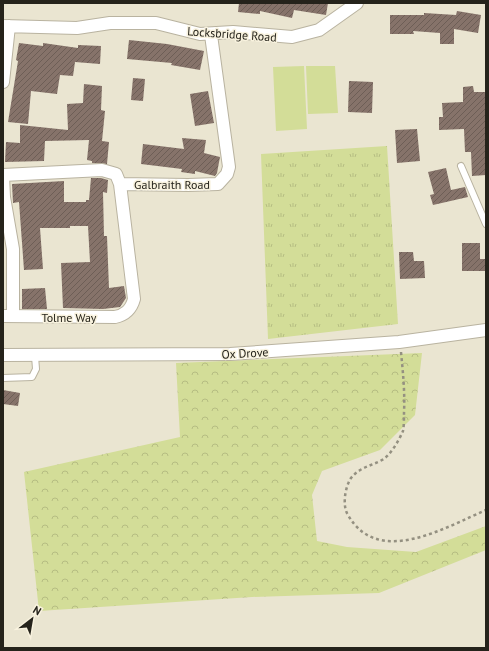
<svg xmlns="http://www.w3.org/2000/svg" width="489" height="651" font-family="'PT Sans',sans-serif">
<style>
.grass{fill:url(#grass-tufts)}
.forest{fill:url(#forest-crowns)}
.park{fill:#d3dd98}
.building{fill:url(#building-hatch)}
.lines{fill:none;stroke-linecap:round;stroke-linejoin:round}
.service-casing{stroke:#b9b3a0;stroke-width:8}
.minor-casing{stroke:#b9b3a0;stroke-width:14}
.path{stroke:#949081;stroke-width:2.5;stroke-dasharray:3 3;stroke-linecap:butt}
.service{stroke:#fff;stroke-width:6}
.minor{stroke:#fff;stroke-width:12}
.labels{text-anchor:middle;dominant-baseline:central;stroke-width:3;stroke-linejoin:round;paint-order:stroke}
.street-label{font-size:12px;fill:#25231b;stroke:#f8f2de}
</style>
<defs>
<pattern id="grass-tufts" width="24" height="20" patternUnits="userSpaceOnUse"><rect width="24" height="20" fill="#d3dd98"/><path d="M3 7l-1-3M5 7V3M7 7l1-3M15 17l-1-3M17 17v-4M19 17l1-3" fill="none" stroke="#b5bd82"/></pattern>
<pattern id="forest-crowns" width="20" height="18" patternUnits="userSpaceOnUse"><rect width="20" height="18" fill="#d3dd98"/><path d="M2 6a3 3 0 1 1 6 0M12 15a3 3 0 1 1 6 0" fill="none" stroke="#b5bd82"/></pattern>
<pattern id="building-hatch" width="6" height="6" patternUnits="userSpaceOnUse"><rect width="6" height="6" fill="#86736a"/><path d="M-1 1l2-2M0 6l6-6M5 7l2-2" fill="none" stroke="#6d5e56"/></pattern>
</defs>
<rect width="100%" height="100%" fill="#eae5d1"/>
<path class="grass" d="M387,146L398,324L268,339L261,154Z"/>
<path class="forest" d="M422,353L415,415L380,450L322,471L312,495L317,541L347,547L416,552L486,526V550L379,593L252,597L39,611L24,472L180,437L176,363Z"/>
<path class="park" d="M304,66L307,129L276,131L273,67Z
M306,66H335L338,113L308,114Z"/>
<path class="building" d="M239,3H328L326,15L294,10L292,18L260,11V14L238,12Z
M457,11L481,15L478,33L454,29V44H440V33L413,31L414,34H390V15H424V13L456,15Z
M129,40L167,44L204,51L200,70L171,65L172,63L127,59Z
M19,43L43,46V43L78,48V45L101,46L100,64L75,62L73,76L60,75L57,94L31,91L28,124L8,122L18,61L16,60Z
M133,78L145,79L143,101L131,100Z
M349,81L373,82L372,113L348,112Z
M84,84L102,86L101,110L105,111L102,141L109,142L107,164L92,163V161L87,160L89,140L45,141L44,161L5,162L6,142L20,143V125L68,130L67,104L83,103Z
M473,86L474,92H486V175L472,176L471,152H465L464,129L439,130V117H443L442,103L463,102V87Z
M208,91L214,123L195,126L190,94Z
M417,129L420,161L397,163L395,130Z
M182,138L206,140L204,153L220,157L217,173L215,176L195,171V174L181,172L182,169L141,164L143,144L184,149Z
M446,168L451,190L465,187L468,197L433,205L430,195L434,194L428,172Z
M91,178H101L108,180L107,193L103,192L104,236H107L109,288L124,286L126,298L120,307L103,309L63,308L61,263L90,262L88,226H70V228H40L43,269L24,270L19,202L13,203L12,184L64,181V202H86V200H89Z
M462,243H480V259H486V271H462Z
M399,252H413L414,261H424L425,278L400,279Z
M45,288L47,309H22V289Z
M3,390L20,393L18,406L3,404Z"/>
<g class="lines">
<g class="service-casing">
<path id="service" d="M461,166L486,224
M3,378L32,377L36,369L35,356"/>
</g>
<g class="minor-casing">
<path id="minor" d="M3,26L77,28L110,23H156L200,34L233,32L292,37L319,30L357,3
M3,82L9,26
M3,175L102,170L116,174L120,184L188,185L218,184L227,174L229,167L211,35
M3,176L4,197L13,249V316
M3,316L115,317C125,315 131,310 134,299L120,184
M3,355L230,354L399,342L486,330"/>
</g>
<path class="path" d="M401,352C403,373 405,392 404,413C404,418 404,426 403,431C399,440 391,455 382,460C371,466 360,467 351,478C345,487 342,506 348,515C378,568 446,527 486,510"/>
<use href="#service" class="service"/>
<use href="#minor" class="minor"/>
</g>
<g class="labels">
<g class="street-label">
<text transform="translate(232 34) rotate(4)">Locksbridge Road</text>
<text x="172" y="184">Galbraith Road</text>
<text x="69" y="317">Tolme Way</text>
<text transform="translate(245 353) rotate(-3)">Ox Drove</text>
</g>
</g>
<rect width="489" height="651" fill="none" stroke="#25231b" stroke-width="8"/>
<g transform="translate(32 619) rotate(31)" stroke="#f8f2de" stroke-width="3" paint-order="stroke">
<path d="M0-3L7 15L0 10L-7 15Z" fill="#25231b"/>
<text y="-6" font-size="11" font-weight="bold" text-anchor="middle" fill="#25231b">N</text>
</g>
</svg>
